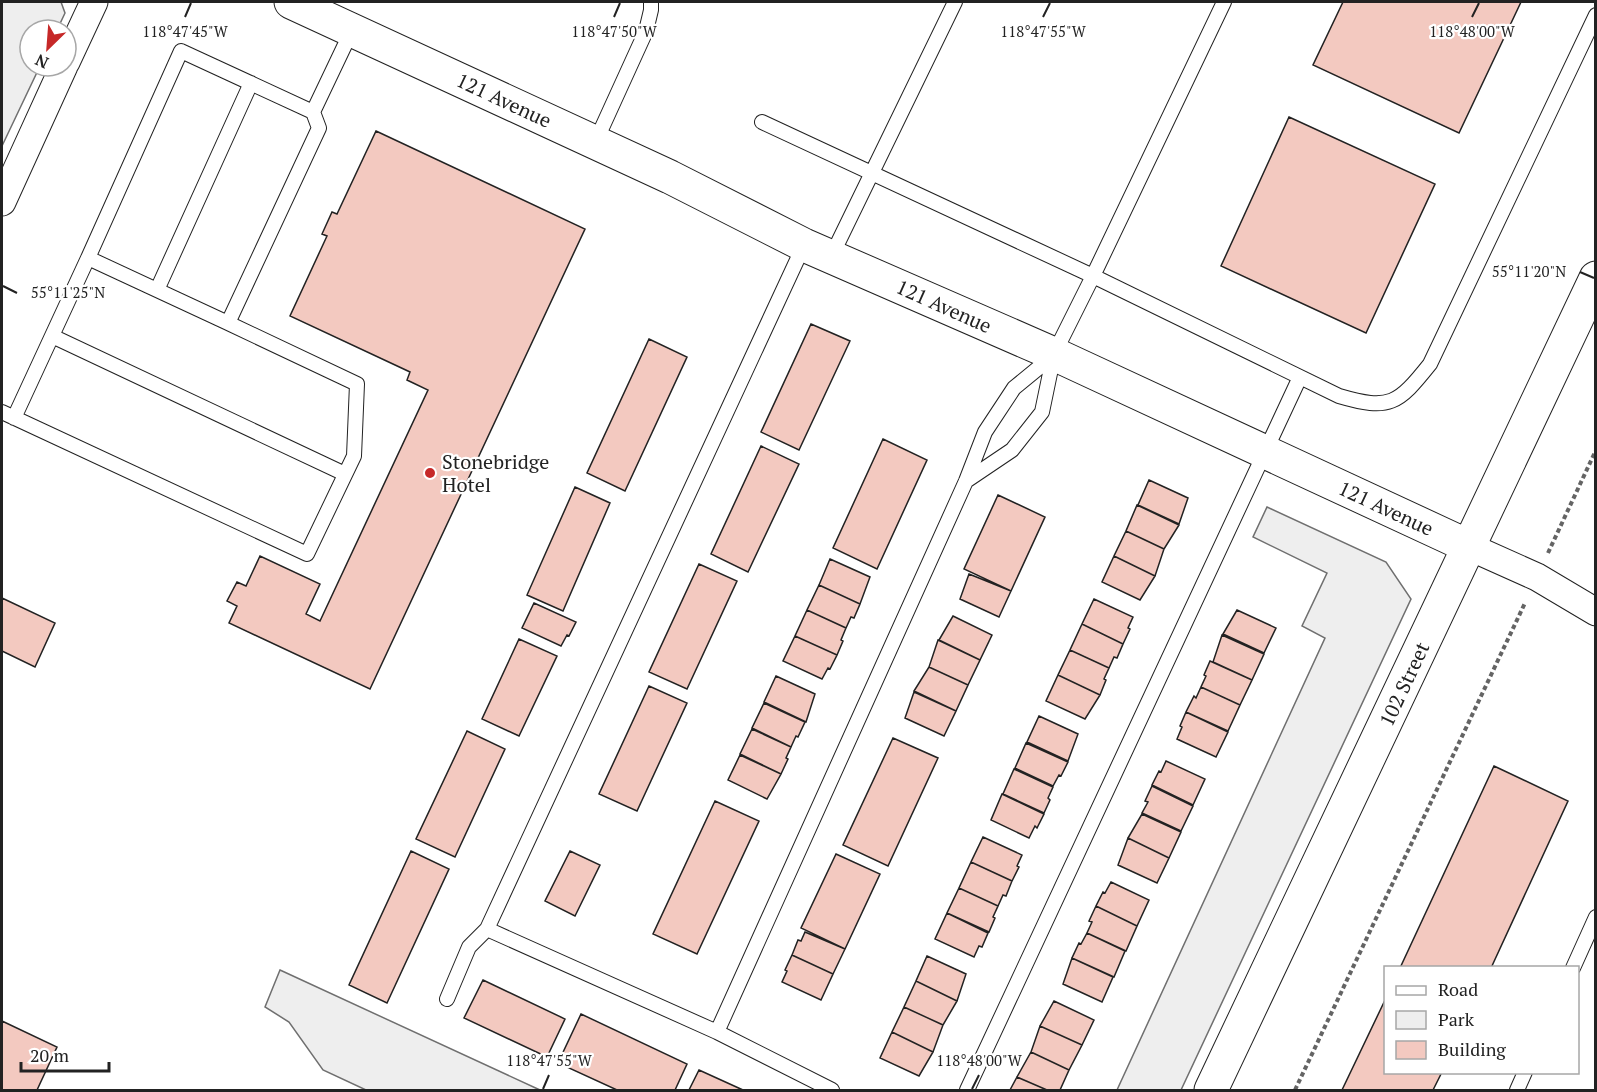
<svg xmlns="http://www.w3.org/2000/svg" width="1597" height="1092" font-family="'PT Serif',serif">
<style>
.green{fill:#eee;stroke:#6f6f6f;stroke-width:1.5}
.building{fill:#f3c9c0;stroke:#222;stroke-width:1.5}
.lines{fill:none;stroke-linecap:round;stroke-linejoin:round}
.lane-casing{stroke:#222;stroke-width:16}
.street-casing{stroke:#222;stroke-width:29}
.secondary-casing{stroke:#222;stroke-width:35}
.path{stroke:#646464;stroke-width:4;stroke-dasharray:4.5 3;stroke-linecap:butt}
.lane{stroke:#fff;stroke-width:14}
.street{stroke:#fff;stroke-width:27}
.secondary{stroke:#fff;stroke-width:33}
.ticks{fill:none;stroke:#222;stroke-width:2}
.poi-dot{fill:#c62828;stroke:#fff;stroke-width:2}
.labels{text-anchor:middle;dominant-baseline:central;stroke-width:4.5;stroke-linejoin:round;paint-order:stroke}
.street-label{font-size:20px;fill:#222;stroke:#fff}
.poi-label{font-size:20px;fill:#222;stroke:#fff;text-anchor:start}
.ticks-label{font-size:15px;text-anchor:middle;fill:#222;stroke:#fff;stroke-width:4.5;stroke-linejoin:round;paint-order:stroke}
</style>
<rect width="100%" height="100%" fill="#fff"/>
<path class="green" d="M2,2H61L65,13L57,30H30V66H40L2,146Z
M1267,507L1386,562L1411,599L1181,1090H1117L1325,638L1302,626L1327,573L1253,537Z
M280,970L540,1090H366L323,1070L289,1022L265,1007Z"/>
<path class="building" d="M1343,2H1521L1459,133L1313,65Z
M1289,117L1435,184L1366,333L1221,266Z
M376,131L585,229L370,689L229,623L237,606L227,601L237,582L246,586L260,556L320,584L306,614L320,621L428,390L407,380L410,372L290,316L327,236L322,234L332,212L337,214Z
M811,324L850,341L799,450L761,432Z
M649,339L687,357L625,491L587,473Z
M883,439L927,460L877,569L833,548Z
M761,446L799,464L748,572L711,554Z
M1149,480L1188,498L1179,524L1138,505Z
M575,487L610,503L563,611L527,595Z
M998,495L1045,517L1011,591L964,569Z
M1137,505L1179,525L1164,549L1126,531Z
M1126,531L1164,549L1155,576L1114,556Z
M1114,556L1155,576L1140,600L1102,582Z
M830,559L870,577L860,604L819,585Z
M699,564L737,581L687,689L649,672Z
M969,574L1011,591L999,617L960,599Z
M819,585L860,604L854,618L851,617L846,628L807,610Z
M2,598L55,623L35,667L2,651Z
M1094,599L1133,617L1128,628L1130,629L1123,644L1082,624Z
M534,603L576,622L569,636L567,635L561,646L522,628Z
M807,610L846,628L841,640L843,641L837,655L795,636Z
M1237,610L1276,628L1264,653L1223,634Z
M953,616L992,635L980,660L939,640Z
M1082,624L1123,644L1117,658L1114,657L1109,668L1070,650Z
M1222,635L1264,654L1252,680L1213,662Z
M795,636L837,655L830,669L828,668L822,679L783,661Z
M519,639L557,656L519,736L482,719Z
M938,640L980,660L968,685L929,667Z
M1070,650L1109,668L1104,679L1106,680L1100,695L1058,675Z
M1210,661L1252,680L1240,705L1201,687L1206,676L1204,675Z
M929,667L968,685L956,711L914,691Z
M1058,675L1100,695L1085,719L1046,701Z
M776,676L815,694L806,722L764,702Z
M649,686L687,703L637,811L599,794Z
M1201,687L1240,705L1228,731L1186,712L1194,696L1196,698Z
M914,692L956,711L944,736L905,718Z
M764,703L805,722L798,737L796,736L791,747L752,728Z
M1186,712L1228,732L1216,757L1177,739L1182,727L1180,726Z
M1039,716L1078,734L1068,761L1027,742Z
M752,729L791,747L786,758L788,759L781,774L740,754Z
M467,731L505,749L455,857L416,839Z
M893,738L938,758L888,866L843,845Z
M1026,743L1068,762L1061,776L1059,775L1053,786L1015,768Z
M740,755L781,774L767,799L728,780Z
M1166,761L1205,779L1193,805L1152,785L1159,771L1161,772Z
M1494,766L1568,801L1491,968H1400Z
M1014,769L1053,787L1048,798L1050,800L1044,813L1003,794Z
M1152,786L1193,806L1181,831L1142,813L1148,802L1145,801Z
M1002,794L1044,814L1037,828L1035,826L1029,838L991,820Z
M715,801L759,821L697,954L653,934Z
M1142,814L1181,832L1169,858L1128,838Z
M983,837L1022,855L1017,866L1019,867L1012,881L971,862Z
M1128,838L1169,858L1157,883L1118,865Z
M411,851L449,869L387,1003L349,985Z
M570,851L600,865L575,916L545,901Z
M836,854L880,874L845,949L801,928Z
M971,862L1012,881L1006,896L1003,895L998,906L959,888Z
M1111,882L1149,900L1137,926L1096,906L1103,892L1105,893Z
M959,888L998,906L993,917L995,918L989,932L947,913Z
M1096,906L1137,926L1126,951L1087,933L1092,922L1089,921Z
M947,913L988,933L982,947L979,946L974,957L935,939Z
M805,932L845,949L833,974L792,955L798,940L801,941Z
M1087,933L1125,951L1114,977L1072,958L1079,943L1081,944Z
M792,955L833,974L821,1000L782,982L787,971L785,970Z
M927,956L966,974L957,1001L916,981Z
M1072,958L1113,977L1102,1002L1063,984Z
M483,980L565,1019L547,1057L464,1018Z
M916,981L957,1001L943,1025L904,1007Z
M1386,998V1072H1442L1433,1090H1342Z
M1054,1001L1094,1020L1082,1045L1040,1026Z
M904,1007L943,1025L933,1052L892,1032Z
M581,1014L687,1064L675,1090H617L558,1063Z
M2,1021L57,1047L37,1090H2Z
M1040,1026L1082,1045L1069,1070L1031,1052Z
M892,1032L933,1052L919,1076L880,1058Z
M1031,1052L1069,1070L1060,1090H1047L1017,1077Z
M699,1070L743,1090H689Z
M1017,1077L1047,1090H1010Z"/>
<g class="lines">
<g class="lane-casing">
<path id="lane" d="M1224,2L1093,276L1339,396C1390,411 1398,404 1430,364L1596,15
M762,122L1093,276L1054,354L1042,412L1012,450L966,481
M595,143L646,31L651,10V2
M831,257L955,2
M88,258L181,51L313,112
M157,290L251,83
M52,336L345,474
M2,412L307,554L354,456L357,384L228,323L319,128L313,112L352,30
M14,418L88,258L228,323
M487,929L717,1032L832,1090
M1573,968L1596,917
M447,999L469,947L487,929L804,245
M717,1032L966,481L985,432L1014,388L1053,356
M967,1090L1300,377
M1517,1090L1525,1072"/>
</g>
<g class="street-casing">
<path id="street" d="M66,62L94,2
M2,202L64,66
M1470,547L1537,577L1596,612"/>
</g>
<g class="secondary-casing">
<path id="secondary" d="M291,2L670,177L804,245L1054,354L1470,547
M1211,1090L1596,278"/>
</g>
<path class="path" d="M1548,553L1596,450
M1295,1090L1525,603"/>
<use href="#lane" class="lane"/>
<use href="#street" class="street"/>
<use href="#secondary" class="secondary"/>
</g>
<path class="ticks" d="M185,17L191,3M614,17L620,3M1043,17L1050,3M1472,17L1479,3M1580,272L1594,278M3,286L17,293M543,1089L549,1075M972,1089L979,1075"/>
<circle class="poi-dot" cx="430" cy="473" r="6"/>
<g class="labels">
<g class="street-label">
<text transform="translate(504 100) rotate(25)">121 Avenue</text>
<text transform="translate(944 306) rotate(24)">121 Avenue</text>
<text transform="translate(1386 508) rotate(25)">121 Avenue</text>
<text transform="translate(1404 684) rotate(-65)">102 Street</text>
</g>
<g class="poi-label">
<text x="442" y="461">Stonebridge<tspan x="442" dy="23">Hotel</tspan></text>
</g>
</g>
<g class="ticks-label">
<text x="185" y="37">118°47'45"W</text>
<text x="614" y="37">118°47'50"W</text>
<text x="1043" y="37">118°47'55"W</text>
<text x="1472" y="37">118°48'00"W</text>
<text x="1529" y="277">55°11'20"N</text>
<text x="68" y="298">55°11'25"N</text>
<text x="549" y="1066">118°47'55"W</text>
<text x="979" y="1066">118°48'00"W</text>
</g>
<rect width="1597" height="1092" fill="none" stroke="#222222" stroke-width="6"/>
<rect x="1384" y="966" width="195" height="108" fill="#ffffff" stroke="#a7a7a7" stroke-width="1.5"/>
<rect x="1396" y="986" width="30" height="9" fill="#ffffff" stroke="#a7a7a7" stroke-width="1.5"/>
<text x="1438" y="996" font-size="18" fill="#222222">Road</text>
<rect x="1396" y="1011" width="30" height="18" fill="#eeeeee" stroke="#a7a7a7" stroke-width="1.5"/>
<text x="1438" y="1026" font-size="18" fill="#222222">Park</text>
<rect x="1396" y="1041" width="30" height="18" fill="#f3c9c0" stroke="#a7a7a7" stroke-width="1.5"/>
<text x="1438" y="1056" font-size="18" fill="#222222">Building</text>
<g transform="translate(48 48) rotate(205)"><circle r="28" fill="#ffffff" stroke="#a7a7a7" stroke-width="1.5"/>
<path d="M0-4.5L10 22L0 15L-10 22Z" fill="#c62828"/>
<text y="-9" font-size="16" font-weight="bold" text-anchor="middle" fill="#222222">N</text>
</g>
<path d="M21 1062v9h88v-9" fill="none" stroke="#222222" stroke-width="3"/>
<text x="30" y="1062" font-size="18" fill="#222222" stroke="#ffffff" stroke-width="4.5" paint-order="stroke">20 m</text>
</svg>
